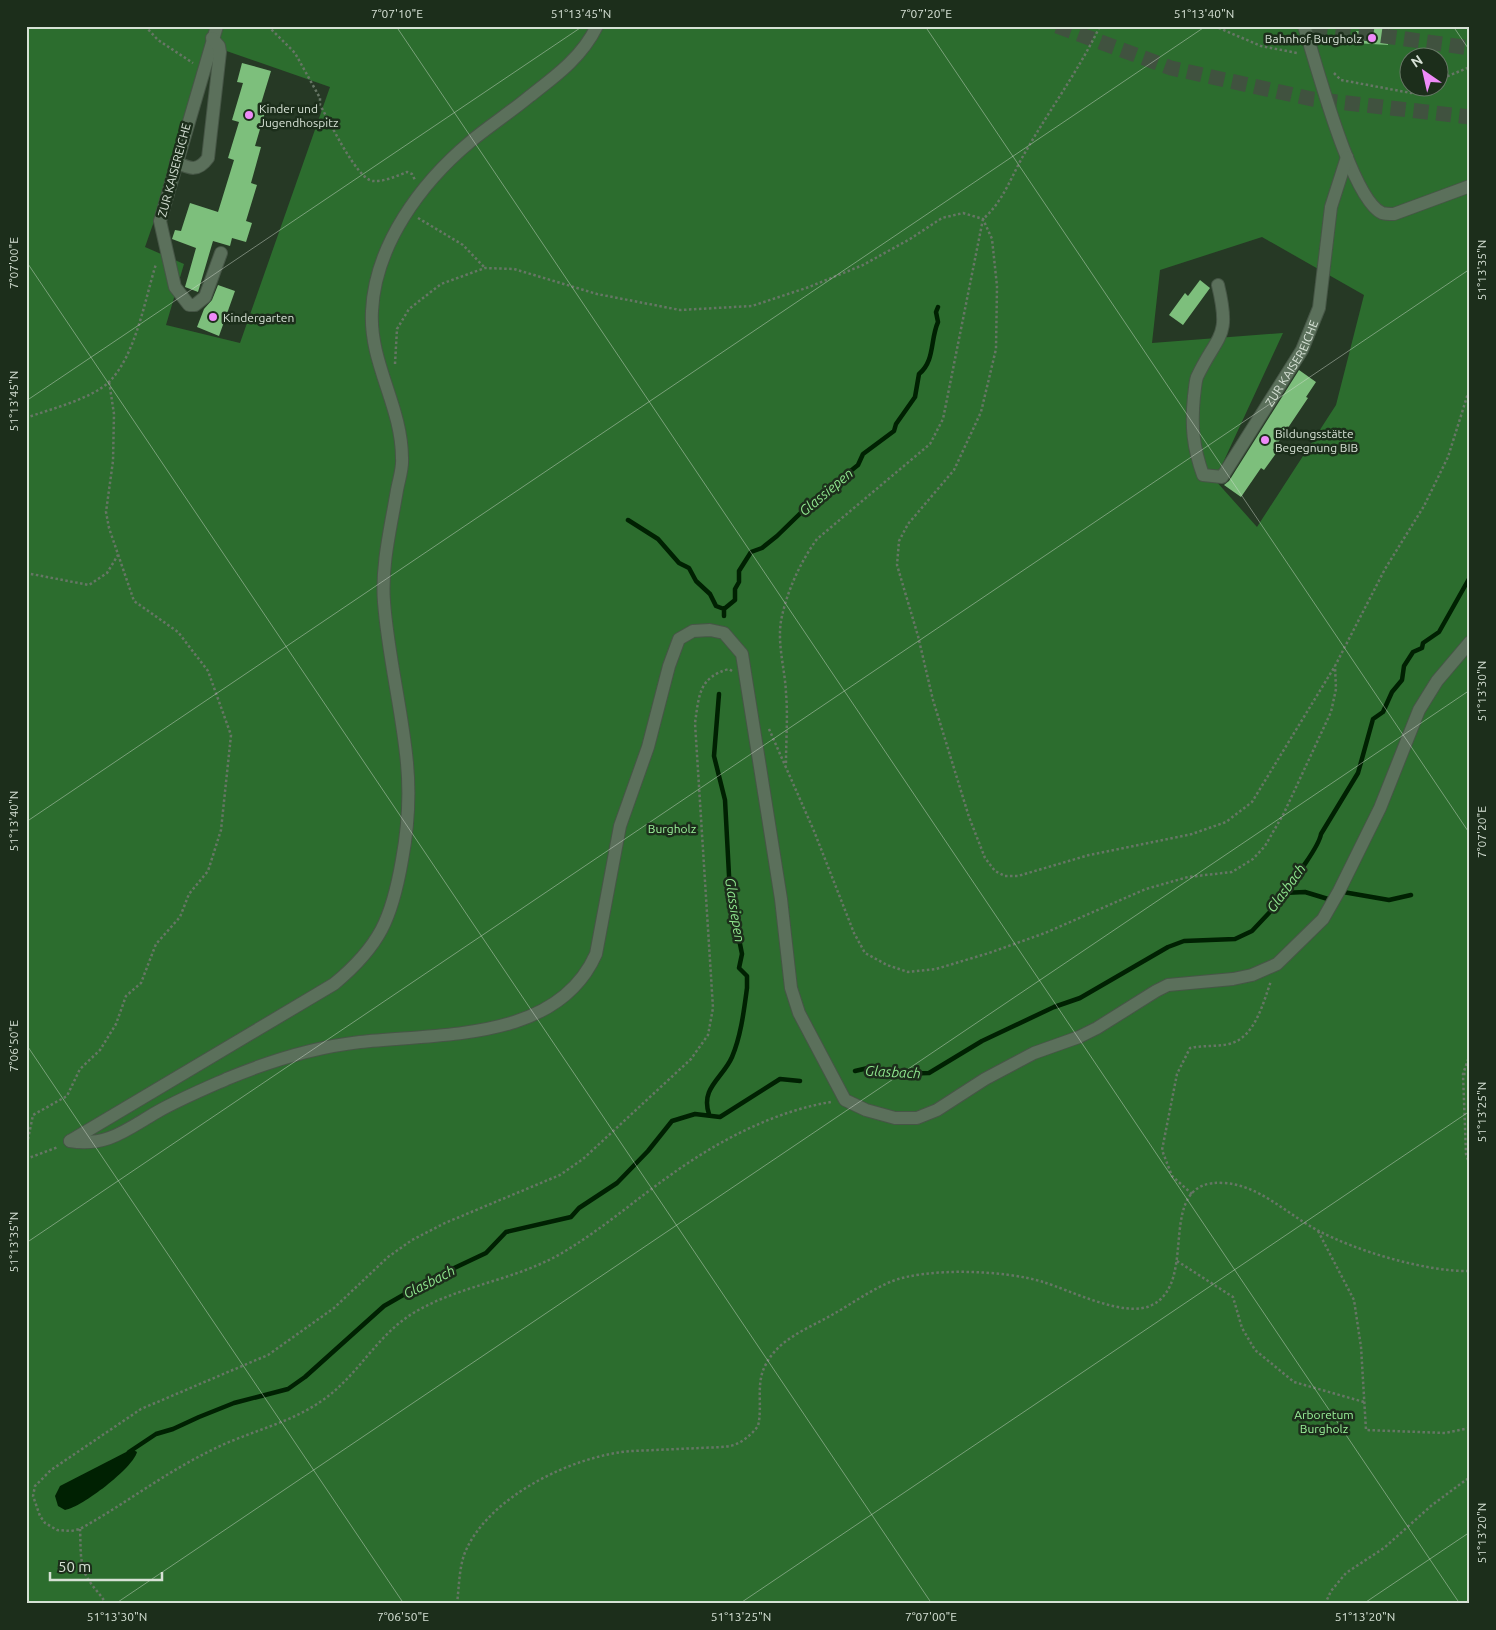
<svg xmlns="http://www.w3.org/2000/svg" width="1496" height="1630" font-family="Ubuntu,sans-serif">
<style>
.forest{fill:#2c6d2e;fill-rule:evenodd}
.water{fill:#002102}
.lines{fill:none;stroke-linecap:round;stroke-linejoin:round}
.stream{stroke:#002102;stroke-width:4.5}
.building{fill:#7dbf7c}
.highway-tunnel{stroke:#40523f;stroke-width:15;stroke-dasharray:15 8;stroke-linecap:butt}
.minor-casing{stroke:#465646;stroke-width:14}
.path{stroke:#667665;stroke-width:2.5;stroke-dasharray:2.5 2.5;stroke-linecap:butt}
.minor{stroke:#5b705b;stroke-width:12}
.ticks{fill:none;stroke:#d6e1d5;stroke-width:1;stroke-opacity:0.45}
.poi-dot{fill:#ee8bf8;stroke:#1c2e1b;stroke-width:2}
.labels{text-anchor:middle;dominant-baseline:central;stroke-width:5;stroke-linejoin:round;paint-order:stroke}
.poi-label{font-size:12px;fill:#d6e1d5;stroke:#1c2e1b;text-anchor:start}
.street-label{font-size:12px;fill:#d6e1d5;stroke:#1c2e1b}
.park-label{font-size:12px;fill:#9ef69d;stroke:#1c2e1b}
.water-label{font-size:14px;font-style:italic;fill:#8fe68e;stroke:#1c2e1b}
.neatline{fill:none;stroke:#d6e1d5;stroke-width:2}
.ticks-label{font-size:12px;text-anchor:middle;fill:#d6e1d5}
</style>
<rect width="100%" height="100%" fill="#263925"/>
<path class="forest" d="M26,26H1470V1604H26ZM215,47L330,87L240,343L166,325L184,264L145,247ZM1408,58H1438V88H1408ZM1262,237L1364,295L1336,405L1257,527L1215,480L1283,333L1152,343L1160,270Z"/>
<path class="water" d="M132,1449L137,1452C133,1468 82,1507 65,1510L58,1506L55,1496L60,1486Z"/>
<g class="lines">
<path class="stream" d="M628,520L658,539L679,563L689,568L696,581L710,594L716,606L724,609
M724,616V609L735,600V589L739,582V571L751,552L762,548L777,536L812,502L858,465L863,454L894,431L896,424L915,397L919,374C935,361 930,340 938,322L936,312L938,307
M1343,892L1389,900L1411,895
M1283,893L1305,892L1328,899
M855,1071L868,1068L897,1074L929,1073L982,1041L1054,1007L1080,998L1168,947L1184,941L1235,939L1252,931L1283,898L1285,888C1294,881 1319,846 1321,834L1358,773L1373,719L1383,712L1392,692L1402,680L1404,666L1413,652L1422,648L1423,643L1439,632L1470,577
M709,1114C700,1088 723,1078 732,1057C741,1036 744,1010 747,988V976L739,968L742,954L730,894L725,800L714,756L719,694
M129,1452L156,1434L173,1429L199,1417L234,1403L288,1389L305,1377L384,1306L431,1279L486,1253L506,1232L571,1217L579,1208L617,1183L648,1151L672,1121L695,1114L720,1117L780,1079L800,1081"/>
</g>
<path class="building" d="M1367,26H1389L1388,45L1355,43L1356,31L1367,32Z
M242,63L271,71L260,107L266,109L255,146L261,147L251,183L257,185L246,221L252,223L246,242L232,238L230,246L213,241L198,292L185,287L196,248L172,239L175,230L181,231L190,203L218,212L234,160L228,158L239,122L232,120L243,83L237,82Z
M1200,280L1210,288L1183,325L1169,315L1185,293L1188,296Z
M218,285L235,291L219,336L197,327L204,309L212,300Z
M1299,370L1316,382L1306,397L1308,398L1273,450L1277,452L1264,470L1261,468L1241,497L1224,485L1229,481Z"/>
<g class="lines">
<path class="highway-tunnel" d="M1057,26L1171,68L1312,99L1470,117
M1313,26L1470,48"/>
<g class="minor-casing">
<g id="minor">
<path d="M217,26L160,221L175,287L189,305H195L205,297L221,253"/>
<path d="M1304,26C1316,62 1351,199 1382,213C1385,214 1391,214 1394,214L1470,186"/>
<path d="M176,162C190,169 198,172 208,158L220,52L219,46L212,38"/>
<path id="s1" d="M1218,285C1231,339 1218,333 1197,377C1195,383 1195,390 1194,396C1191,426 1193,447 1203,475L1222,477L1302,350L1319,308L1331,207L1347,157"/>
<path d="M70,1141C107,1147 126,1130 157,1112C180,1099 204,1089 229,1078C270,1061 316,1047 360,1042C440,1033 557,1042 596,954L620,826L648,747L669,666L679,639L693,631L710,630L724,633L742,654L781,899L791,988L799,1013L845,1100L866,1110L895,1118H917L937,1110L985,1079L1034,1053L1079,1037L1097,1028L1156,991L1168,985L1233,979L1252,975L1277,964L1323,919L1339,891L1380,808L1419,710L1437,681L1470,642"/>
<path d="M70,1141L334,984C380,946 392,918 402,860C408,828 410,795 407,763C402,709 388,656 384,602C381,566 391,526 397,490C399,479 403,468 402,458C402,406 369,363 372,311C375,245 421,183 470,142C489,126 511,112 530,96C556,76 582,57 597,26"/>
</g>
</g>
<path class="path" d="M145,26L158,40L193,63
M268,26L295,53L320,98V105C329,120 357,180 373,181C383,182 397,176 407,172L412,174L415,180
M1214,26L1261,46L1297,53
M1334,73L1341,80L1411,93L1422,88
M1438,80L1470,67
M418,218L463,245L485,268
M395,364L397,329L409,309L441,284L485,268L514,269L597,294L680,310L752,306L809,287L863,265L910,239L942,218L963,213L983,219L992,239L997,286L996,349L981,412L954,470L908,524L899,541L897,565L918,636L933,700L969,817L985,858L995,871L1005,876H1018L1089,855L1192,834L1226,822L1252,802L1335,666L1385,569L1424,506L1448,457L1470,387
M26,418C50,409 92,399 110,381C136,354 145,299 156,264
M26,573L89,585L107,573L118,555
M732,671L729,669C699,677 699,695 695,723L713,1008L708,1035L691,1059L583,1159L560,1175L445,1223L412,1240L388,1257L334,1308L268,1355L141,1409L51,1470L35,1486L33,1496L40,1516L45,1523L57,1530L71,1531L80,1529C125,1504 166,1472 212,1450C247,1432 288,1424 320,1402C357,1378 376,1335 415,1312C461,1285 516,1280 562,1253C601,1230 635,1200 672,1174C718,1141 775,1111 831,1102
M769,729L814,831L854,933L865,953L887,965L908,972L936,969L989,953L1045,933L1146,889L1188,877L1232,872L1253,859L1265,846L1284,813L1331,712L1336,689L1335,666
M786,763C786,740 788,716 786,693C785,668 776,641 782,616C788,589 801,561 817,539L930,444L943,419L983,219C1004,201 1012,174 1026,151C1050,109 1079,70 1100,26
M1470,1054L1463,1074L1466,1154L1470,1166
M1463,1074H1470
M26,1149L33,1115L67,1096L80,1069L100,1050L116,1024L126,996L141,983L156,944L180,917L189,894L208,871L221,830L231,735L208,671L178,632L134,601L109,528L106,512L113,461L114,414L109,381
M26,1159L58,1147
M1192,1194L1172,1176L1162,1150L1177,1074L1190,1048C1203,1045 1216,1047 1229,1044C1255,1038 1263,1003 1271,981
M1318,1231L1354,1300L1361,1347L1366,1430L1445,1433L1470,1428
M1177,1261L1233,1297L1242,1328L1255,1350L1294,1382L1364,1402
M80,1529C81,1544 79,1564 87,1577C92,1587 101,1594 106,1604
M457,1604C459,1588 459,1570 464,1555C486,1497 574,1455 632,1451C655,1450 678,1449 700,1448C712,1447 724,1448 734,1445C744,1441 751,1435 758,1426C763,1406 755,1383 766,1364C779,1339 807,1329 830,1316C850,1305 869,1291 890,1282C926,1267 1005,1270 1043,1282C1070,1290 1125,1319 1152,1305C1201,1281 1152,1178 1224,1183C1259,1185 1287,1214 1317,1230C1356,1251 1426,1272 1470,1271
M1325,1604L1331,1591L1346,1573L1384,1548L1432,1505L1470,1477"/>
<use href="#minor" class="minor"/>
</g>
<path class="ticks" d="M396,26L1460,1604M925,26L1470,834M1453,26L1470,51M26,261L932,1604M26,401L583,26M26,822L1206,26M26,1044L404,1604M26,1243L1470,269M115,1604L1470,690M739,1604L1470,1111M1363,1604L1470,1532"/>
<g class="poi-dot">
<circle cx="1372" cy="38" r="5"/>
<circle cx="249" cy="115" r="5"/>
<circle cx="213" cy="317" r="5"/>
<circle cx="1265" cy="440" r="5"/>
</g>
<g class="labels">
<g class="poi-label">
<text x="1362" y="38" text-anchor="end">Bahnhof Burgholz</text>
<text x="259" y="108">Kinder und<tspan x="259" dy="14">Jugendhospitz</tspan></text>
<text x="223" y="317">Kindergarten</text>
<text x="1275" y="433">Bildungsstätte<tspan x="1275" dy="14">Begegnung BIB</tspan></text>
</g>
<g class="street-label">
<text transform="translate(174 170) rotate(-75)">ZUR KAISEREICHE</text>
<text stroke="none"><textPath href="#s1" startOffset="351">ZUR KAISEREICHE</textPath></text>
</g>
<g class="park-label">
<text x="672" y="828">Burgholz</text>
<text x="1324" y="1414">Arboretum<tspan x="1324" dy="14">Burgholz</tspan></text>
</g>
<g class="water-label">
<text transform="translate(826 492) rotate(-40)">Glassiepen</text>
<text transform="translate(1286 888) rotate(-54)">Glasbach</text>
<text transform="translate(735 910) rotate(81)">Glassiepen</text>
<text transform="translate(893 1072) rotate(3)">Glasbach</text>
<text transform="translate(429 1282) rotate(-27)">Glasbach</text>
</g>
</g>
<rect width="1496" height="1630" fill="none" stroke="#1c2e1b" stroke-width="55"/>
<g transform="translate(1424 72) rotate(326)"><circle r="24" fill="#1c2e1b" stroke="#667665"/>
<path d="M0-4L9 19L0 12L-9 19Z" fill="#ee8bf8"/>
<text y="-8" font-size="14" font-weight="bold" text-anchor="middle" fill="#d6e1d5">N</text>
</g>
<path d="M50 1572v8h112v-8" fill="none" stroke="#d6e1d5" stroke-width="2.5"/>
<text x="58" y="1572" font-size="15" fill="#d6e1d5" stroke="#1c2e1b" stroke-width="4" paint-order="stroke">50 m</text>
<rect x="28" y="28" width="1440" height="1574" class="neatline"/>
<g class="ticks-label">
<text x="397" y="18">7°07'10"E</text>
<text x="581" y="18">51°13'45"N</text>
<text x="926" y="18">7°07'20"E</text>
<text x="1204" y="18">51°13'40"N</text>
<text transform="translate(14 263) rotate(-90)" y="4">7°07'00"E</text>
<text transform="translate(1482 270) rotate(-90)" y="4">51°13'35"N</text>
<text transform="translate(14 401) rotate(-90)" y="4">51°13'45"N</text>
<text transform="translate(1482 691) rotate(-90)" y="4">51°13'30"N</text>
<text transform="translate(14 821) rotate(-90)" y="4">51°13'40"N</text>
<text transform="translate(1482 832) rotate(-90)" y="4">7°07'20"E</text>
<text transform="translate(14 1046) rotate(-90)" y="4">7°06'50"E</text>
<text transform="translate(1482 1112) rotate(-90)" y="4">51°13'25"N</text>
<text transform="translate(14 1242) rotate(-90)" y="4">51°13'35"N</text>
<text transform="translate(1482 1533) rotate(-90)" y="4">51°13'20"N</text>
<text x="117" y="1621">51°13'30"N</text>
<text x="403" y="1621">7°06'50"E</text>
<text x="741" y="1621">51°13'25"N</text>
<text x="931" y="1621">7°07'00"E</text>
<text x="1365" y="1621">51°13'20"N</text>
</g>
</svg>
